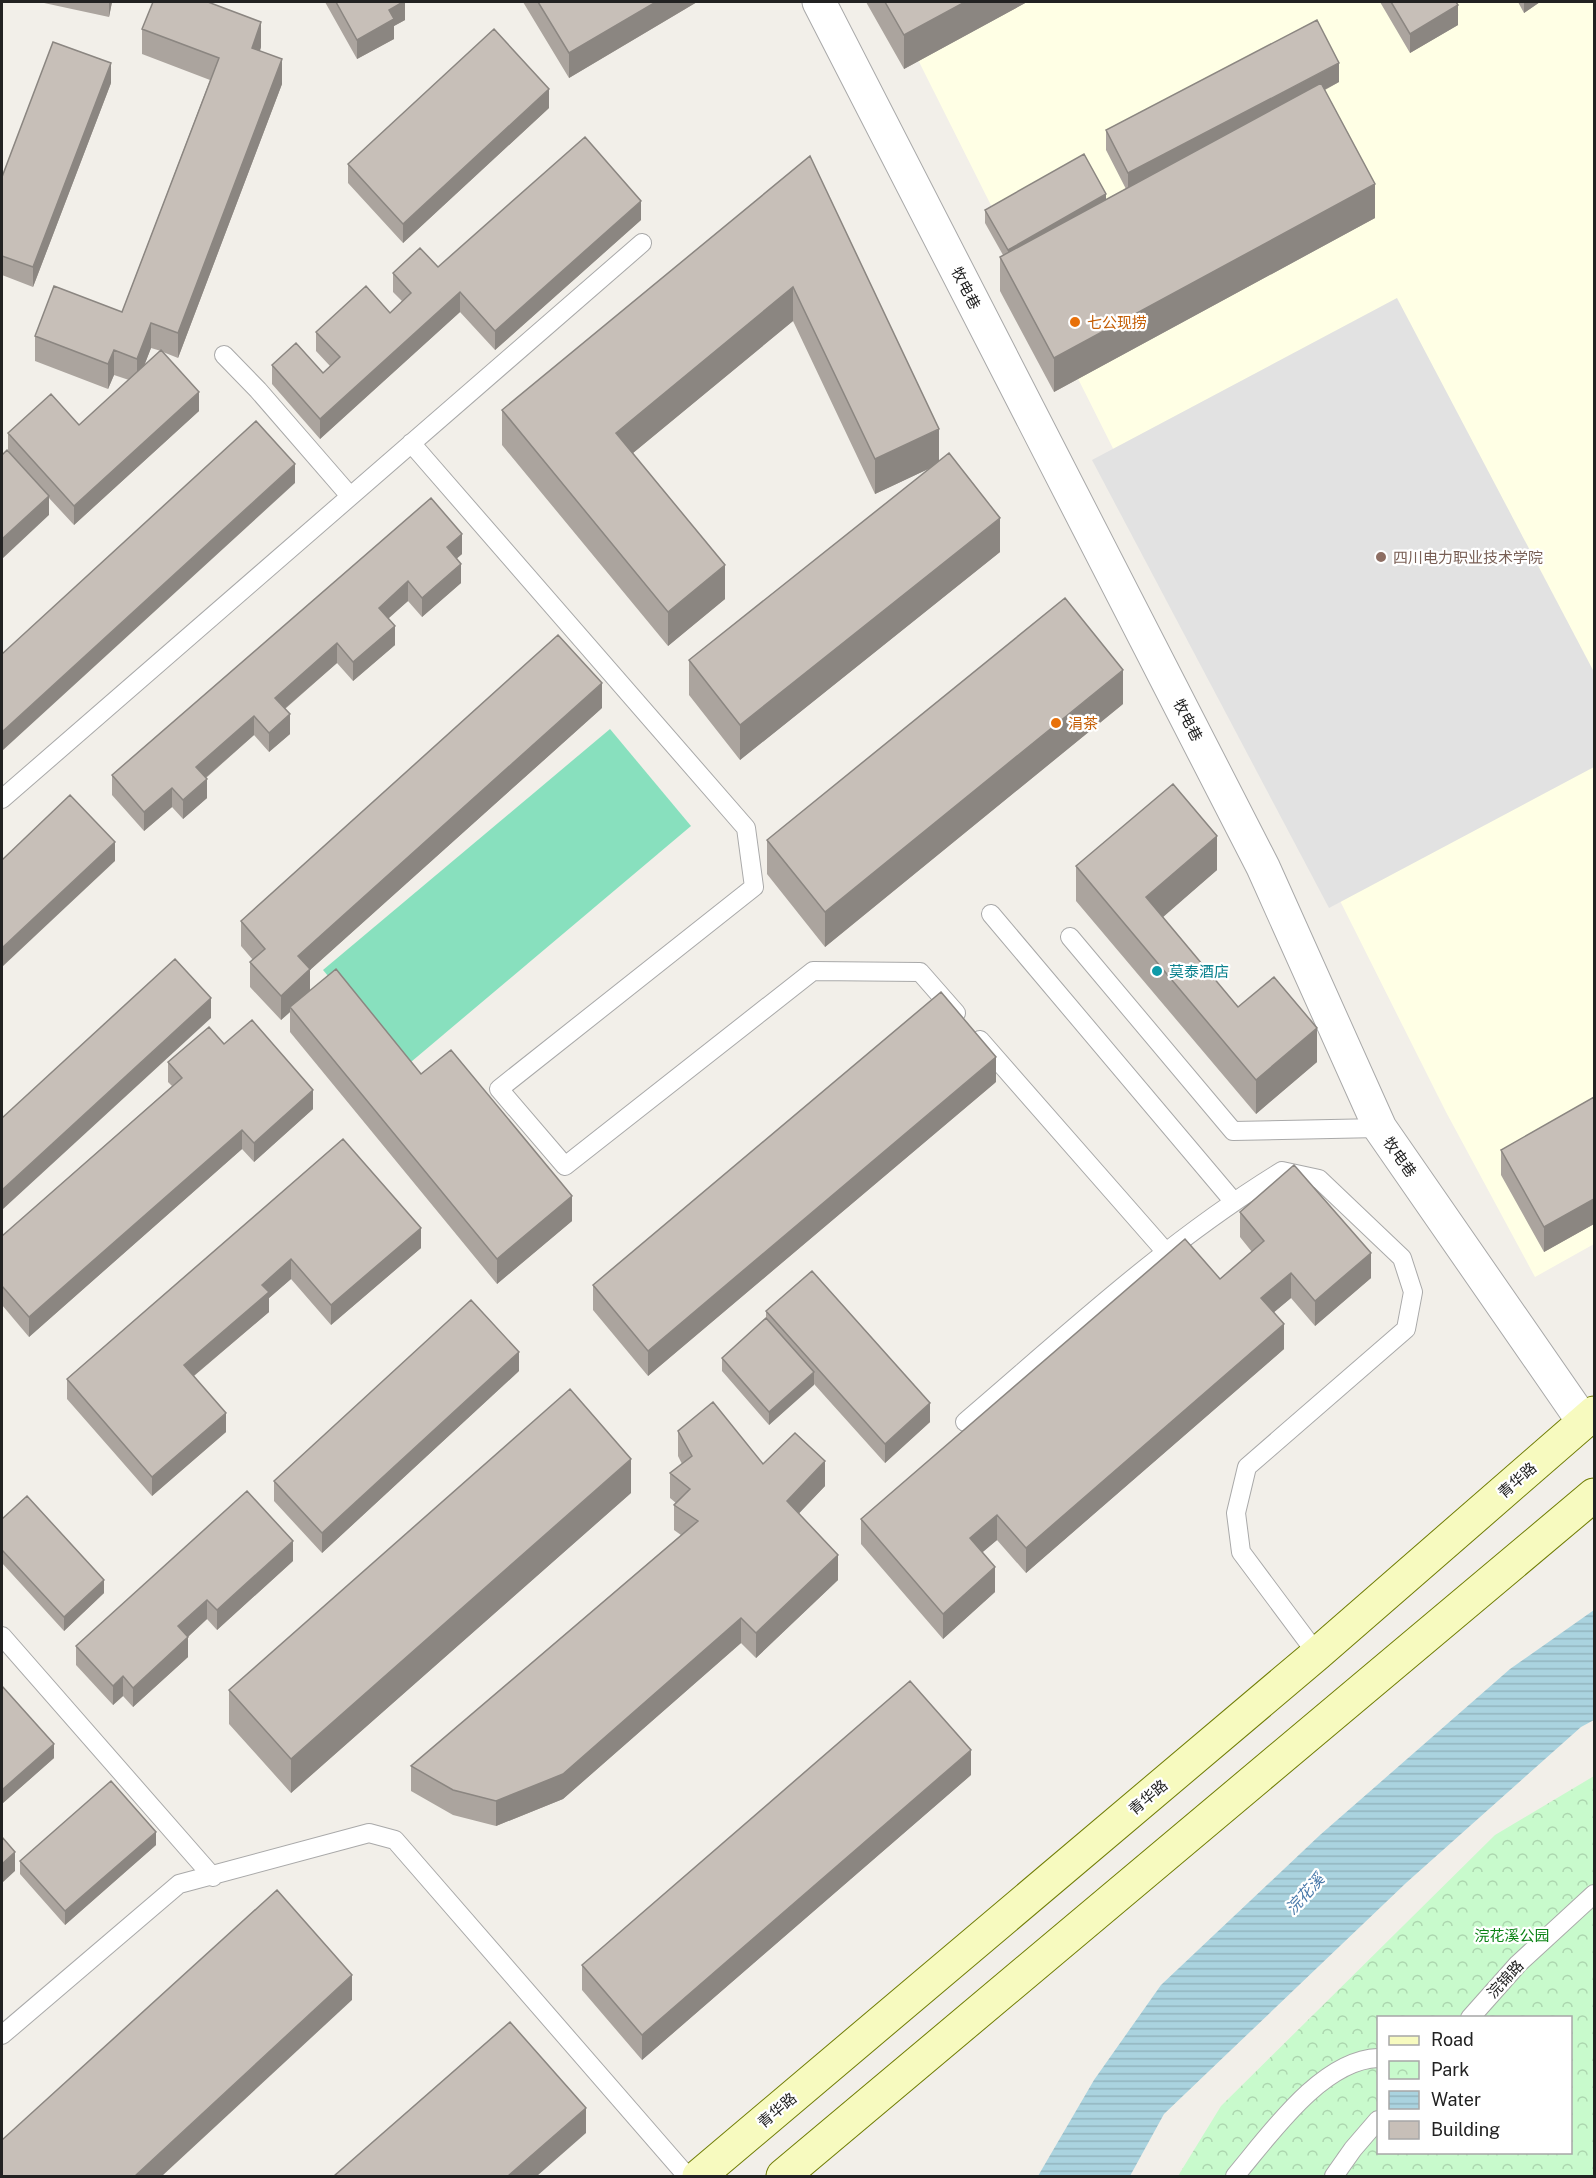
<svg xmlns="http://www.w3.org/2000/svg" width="1596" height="2178" font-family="'Public Sans','Noto Sans SC',sans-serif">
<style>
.education{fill:#ffffe5}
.park{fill:url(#park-crowns);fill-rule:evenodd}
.pitch{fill:#88e0be}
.parking{fill:#e2e2e2}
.water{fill:url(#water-rules)}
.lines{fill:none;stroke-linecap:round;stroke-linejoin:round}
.lane-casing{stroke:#a9a9a9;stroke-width:20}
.street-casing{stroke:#a9a9a9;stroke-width:35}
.secondary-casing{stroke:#707d05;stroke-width:35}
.lane{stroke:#fff;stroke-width:18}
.street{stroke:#fff;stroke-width:33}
.secondary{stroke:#f7fabf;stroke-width:33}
.wall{fill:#aba49e;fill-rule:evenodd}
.shaded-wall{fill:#8b8681}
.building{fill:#c7bfb8;stroke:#8b8681;stroke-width:1.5}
.food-dot{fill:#e8710a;stroke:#fff;stroke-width:2}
.education-dot{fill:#8d6e63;stroke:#fff;stroke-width:2}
.culture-dot{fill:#0f9aa8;stroke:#fff;stroke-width:2}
.labels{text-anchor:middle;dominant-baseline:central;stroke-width:4.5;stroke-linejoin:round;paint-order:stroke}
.street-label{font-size:15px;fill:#222;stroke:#fff}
.food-label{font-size:15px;fill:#c56008;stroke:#fff;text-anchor:start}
.education-label{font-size:15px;fill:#785e54;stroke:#fff;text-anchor:start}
.culture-label{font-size:15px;fill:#0d838f;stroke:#fff;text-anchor:start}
.park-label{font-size:15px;fill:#0c8416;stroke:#fff}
.water-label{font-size:16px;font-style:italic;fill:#4a7aab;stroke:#fff}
</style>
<defs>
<pattern id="park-crowns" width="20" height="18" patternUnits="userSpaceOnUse" patternTransform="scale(1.5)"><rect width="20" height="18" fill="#c8facc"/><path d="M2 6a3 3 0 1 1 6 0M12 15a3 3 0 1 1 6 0" fill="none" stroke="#acd6af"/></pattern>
<pattern id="water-rules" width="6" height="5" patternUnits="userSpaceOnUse" patternTransform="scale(1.5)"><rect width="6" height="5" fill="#aad3df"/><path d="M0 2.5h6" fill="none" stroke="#92b5bf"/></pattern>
</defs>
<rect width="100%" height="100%" fill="#f2efe9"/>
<path class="education" d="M889,2H1594V1244L1535,1277L1446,1112Z"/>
<path class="park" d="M1594,1776V2176H1178L1221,2106L1495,1835ZM1378,2018H1570V2152H1378Z"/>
<path class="pitch" d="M610,729L691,826L405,1067L323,970Z"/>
<path class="parking" d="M1397,298L1594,672V767L1329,908L1092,460Z"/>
<path class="water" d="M1594,1610V1720L1581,1727L1406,1883L1164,2114L1130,2176H1038L1094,2080L1161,1985L1320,1835L1510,1669Z"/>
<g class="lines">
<g class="lane-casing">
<path id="lane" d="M224,355L258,390L350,496
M411,443L746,828L754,887L499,1089L565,1166L813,971L920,972L956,1013
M2,799L642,243
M991,914L1234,1202
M1070,937L1233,1131L1380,1128
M980,1040L1165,1251
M965,1422C1068,1334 1166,1242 1282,1171L1319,1179L1402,1258L1413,1292L1406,1329L1247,1467L1236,1513L1241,1552L1317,1654
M2,1636L213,1877
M1470,2018L1518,1964L1594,1894
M2,2035L179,1884L369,1833L395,1840L687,2176
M1235,2176C1269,2136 1321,2060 1378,2058
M1334,2176L1353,2149L1378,2120"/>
</g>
<g class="street-casing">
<path id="street" d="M819,2L1263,867L1380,1128L1583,1421"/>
</g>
<g class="secondary-casing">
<path id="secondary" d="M699,2176L1317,1654L1594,1413
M783,2176L1594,1495"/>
</g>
<use href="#lane" class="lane"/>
<use href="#street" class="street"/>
<use href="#secondary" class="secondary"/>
</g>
<path class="wall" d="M44,2H112L109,17L44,3Z
M325,2H405V20L394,26V39L357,59Z
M523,2H697L569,78Z
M866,2H1027L904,69Z
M1380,2H1456L1458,25L1410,53Z
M1518,2H1540L1524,13Z
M142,29L261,47L260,51L282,84L178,358L163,352L199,411L74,525L49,498V515L8,450V433L79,425L129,380L114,375L108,389L35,361V336L122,312L210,80L142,54ZM151,348L161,351L144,366Z
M1339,82L1325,90L1375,218L1054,392L1000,291V257L1003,255L985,223V210L1106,200L1126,189L1106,150V130Z
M111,83L33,287L2,275V177Z
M549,108L403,243L348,183V164Z
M810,156L939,462L1000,552L740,760L689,695V660L932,467L875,494L793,321L633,453L725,599L668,646L502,445V410Z
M641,220L495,350L460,312L320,439L272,384V365L323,373L330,366L316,351V332L390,313L402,301L393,292V273L438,267Z
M431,498L462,554L457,558L461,583L422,617L408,601L388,618L395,645L353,681L337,663L285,709L290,734L269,752L254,735L206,778L207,798L183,819L172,807L144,831L112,795V775Z
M1123,704L825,947L767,874V840Z
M602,708L310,970V991L421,1074L572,1221L497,1284L290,1032V1012L281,1020L250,987V962L253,960L241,946V921Z
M1076,866L1217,870L1162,917L1238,1007L1317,1062L1256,1114L1076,901Z
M224,1044L313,1109L254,1162L242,1149L29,1337L2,1305V1236L172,1086L168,1082V1062Z
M996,1082L648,1376L593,1310V1285Z
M1594,1097V1224L1544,1252L1501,1175V1150Z
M343,1139L421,1248L331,1325L291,1279L269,1298V1312L194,1376L226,1432L152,1496L67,1399V1379Z
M1240,1212L1371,1278L1315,1326L1291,1298L1273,1313L1284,1349L1026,1573L997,1540L982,1552L995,1592L943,1639L861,1544V1519L1220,1279L1252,1252L1240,1237Z
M766,1311L930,1422L885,1463L814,1384L769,1425L722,1371V1358L766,1318Z
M519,1371L322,1553L274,1501V1481Z
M678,1431L825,1486L799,1513L838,1580L756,1658L741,1643L563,1799L496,1826L453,1815L411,1791V1766L681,1535L674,1530V1505L676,1503L670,1498V1473L682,1464L678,1456Z
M631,1493L291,1793L229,1724V1690Z
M2,1519L104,1593L64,1631L2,1563Z
M293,1561L217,1630L207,1619L188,1637V1657L133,1707L123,1696L113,1705L76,1665V1646Z
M2,1686L54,1758L3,1803L2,1801Z
M971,1775L642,2060L582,1990V1965Z
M156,1845L65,1925L20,1874V1861Z"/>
<path class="shaded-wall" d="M109,2H112L109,17Z
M403,2H405V20L394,26V39L357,59V40L389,10Z
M656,2H697L569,78V53Z
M965,2H1027L904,69V35Z
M1524,2H1540L1524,13Z
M1458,5V25L1410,53V34Z
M261,22V47L252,73V48Z
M282,59V84L178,358V333Z
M111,63V83L33,287V267Z
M1339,63V82L1128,193V173Z
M549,89V108L403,243V224Z
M1375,184V218L1054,392V358Z
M1106,194V207L1008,263V250Z
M641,201V220L495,350V331Z
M793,287V321L616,467V433Z
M460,292V312L320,439V419Z
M151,323V348L137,384V359Z
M114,350V375L108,389V364Z
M199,392V411L74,525V506Z
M939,429V464L875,494V459Z
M295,464V483L2,751V732Z
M49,496V515L2,559V539Z
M1000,518V552L740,760V725Z
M462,534V554L447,567V547Z
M461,564V583L422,617V598Z
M725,565V599L668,646V612Z
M408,581V601L379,627V608Z
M395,626V645L353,681V662Z
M337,643V663L275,717V698Z
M1123,670V704L825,947V912Z
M602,683V708L310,970V994L290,1007V1012L281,1020V996L298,956Z
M290,714V734L269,752V733Z
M254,716V735L196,786V767Z
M207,779V798L183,819V800Z
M172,788V807L144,831V812Z
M1217,836V870L1146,932V897Z
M115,842V861L2,967V948Z
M211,998V1018L2,1210V1190Z
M1317,1028V1062L1256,1114V1080Z
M996,1057V1082L648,1376V1351Z
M313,1090V1109L254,1162V1143Z
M242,1130V1149L29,1337V1317Z
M572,1196V1221L497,1284V1259Z
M1594,1199V1224L1544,1252V1227Z
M421,1228V1248L331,1325V1305Z
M1371,1253V1278L1315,1326V1301Z
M291,1259V1279L269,1298V1312L184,1384V1365L262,1285Z
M1291,1273V1298L1261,1323V1298Z
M1284,1324V1349L1026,1573V1548Z
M519,1352V1371L322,1553V1533Z
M814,1372V1385L769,1425V1412Z
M930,1403V1422L885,1463V1444Z
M226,1413V1432L152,1496V1477Z
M631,1459V1493L291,1793V1759Z
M825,1461V1486L787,1526V1501Z
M997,1515V1540L970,1563V1538Z
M293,1541V1561L217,1630V1610Z
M838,1555V1580L756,1658V1633Z
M995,1567V1592L943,1639V1614Z
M104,1580V1593L64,1631V1617Z
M207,1600V1619L178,1646V1626Z
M741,1618V1643L563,1799L496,1826V1801Z
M188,1637V1657L133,1707V1688Z
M123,1676V1696L113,1705V1686Z
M54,1744V1758L3,1803V1789Z
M971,1750V1775L642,2060V2035Z
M156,1832V1845L65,1925V1911Z
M15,1852V1871L2,1883V1864Z
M352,1975V2000L162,2176H135Z
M586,2108V2133L537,2176H508Z"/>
<path class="building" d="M153,2H208L261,22L252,48L282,59L178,333L151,323L137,359L114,350L108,364L35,336L54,286L122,312L219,58L142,29Z
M336,2H403L389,10L394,19L357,40Z
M538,2H656L569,53Z
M885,2H965L904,35Z
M1391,2H1456L1458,5L1410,34Z
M1317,20L1339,63L1128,173L1106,130Z
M494,29L549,89L403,224L348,164Z
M53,42L111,63L33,267L2,256V177Z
M1321,83L1375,184L1054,358L1000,257Z
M585,137L641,201L495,331L460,292L320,419L272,365L296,343L323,373L340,357L316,332L366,286L390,313L411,293L393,273L420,248L438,267Z
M1084,154L1106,194L1008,250L985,210Z
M810,156L939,429L875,459L793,287L616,433L725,565L668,612L502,410Z
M161,350L199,392L74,506L8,433L51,394L79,425Z
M256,421L295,464L2,732V654Z
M7,450L49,496L2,539V455Z
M949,453L1000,518L740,725L689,660Z
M431,498L462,534L447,547L461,564L422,598L408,581L379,608L395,626L353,662L337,643L275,698L290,714L269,733L254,716L196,767L207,779L183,800L172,788L144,812L112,775Z
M1065,598L1123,670L825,912L767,840Z
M558,635L602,683L298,956L310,969L281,996L250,962L265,949L241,921Z
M1173,784L1217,836L1146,897L1238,1007L1274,977L1317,1028L1256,1080L1076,866Z
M70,795L115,842L2,948V860Z
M175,959L211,998L2,1190V1118Z
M336,969L421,1074L451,1050L572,1196L497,1259L290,1007Z
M941,992L996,1057L648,1351L593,1285Z
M252,1020L313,1090L254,1143L242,1130L29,1317L2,1286V1236L182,1078L168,1062L209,1027L224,1044Z
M1594,1097V1199L1544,1227L1501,1150Z
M343,1139L421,1228L331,1305L291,1259L262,1285L269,1292L184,1365L226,1413L152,1477L67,1379Z
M1294,1165L1371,1253L1315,1301L1291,1273L1261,1298L1284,1324L1026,1548L997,1515L970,1538L995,1567L943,1614L861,1519L1185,1239L1220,1279L1264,1241L1240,1212Z
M812,1271L930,1403L885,1444L766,1311Z
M471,1300L519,1352L322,1533L274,1481Z
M766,1318L814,1372L769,1412L722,1358Z
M570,1389L631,1459L291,1759L229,1690Z
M713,1402L763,1464L795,1433L825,1461L787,1501L838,1555L756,1633L741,1618L563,1774L496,1801L453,1790L411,1766L698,1521L674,1505L690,1489L670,1473L692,1456L678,1431Z
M247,1491L293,1541L217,1610L207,1600L178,1626L188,1637L133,1688L123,1676L113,1686L76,1646Z
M27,1496L104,1580L64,1617L2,1550V1519Z
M910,1681L971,1750L642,2035L582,1965Z
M2,1686L54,1744L3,1789L2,1788Z
M111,1781L156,1832L65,1911L20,1861Z
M2,1837L15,1852L2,1864Z
M277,1890L352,1975L135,2176H2V2140Z
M510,2022L586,2108L508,2176H334Z"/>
<g class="food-dot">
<circle cx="1075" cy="322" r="6"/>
<circle cx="1056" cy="723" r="6"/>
</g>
<circle class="education-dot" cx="1381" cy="557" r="6"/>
<circle class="culture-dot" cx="1157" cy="971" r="6"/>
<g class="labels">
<g class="street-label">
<text transform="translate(966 288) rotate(63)">牧电巷</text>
<text transform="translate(1188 720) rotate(63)">牧电巷</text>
<text transform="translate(1400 1157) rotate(55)">牧电巷</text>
<text transform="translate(1517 1480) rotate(-41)">青华路</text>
<text transform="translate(1148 1797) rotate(-40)">青华路</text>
<text transform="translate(1505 1979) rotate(-47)">浣锦路</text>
<text transform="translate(777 2110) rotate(-40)">青华路</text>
</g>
<g class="food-label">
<text x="1087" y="322">七公现捞</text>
<text x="1068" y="723">涓茶</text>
</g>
<g class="education-label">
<text x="1393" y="557">四川电力职业技术学院</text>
</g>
<g class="culture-label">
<text x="1169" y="971">莫泰酒店</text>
</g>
<g class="park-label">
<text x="1512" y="1935">浣花溪公园</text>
</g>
<g class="water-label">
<text transform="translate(1305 1894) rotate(-48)">浣花溪</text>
</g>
</g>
<rect width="1596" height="2178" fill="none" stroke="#222222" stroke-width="6"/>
<rect x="1377" y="2016" width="195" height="138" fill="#ffffff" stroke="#a7a7a7" stroke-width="1.5"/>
<rect x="1389" y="2036" width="30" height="9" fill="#f7fabf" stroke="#a7a7a7" stroke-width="1.5"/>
<text x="1431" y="2046" font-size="18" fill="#222222">Road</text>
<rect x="1389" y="2061" width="30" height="18" fill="url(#park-crowns)" stroke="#a7a7a7" stroke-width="1.5"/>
<text x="1431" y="2076" font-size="18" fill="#222222">Park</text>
<rect x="1389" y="2091" width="30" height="18" fill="url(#water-rules)" stroke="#a7a7a7" stroke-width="1.5"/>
<text x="1431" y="2106" font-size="18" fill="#222222">Water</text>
<rect x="1389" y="2121" width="30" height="18" fill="#c7bfb8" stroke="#a7a7a7" stroke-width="1.5"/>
<text x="1431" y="2136" font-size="18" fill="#222222">Building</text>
</svg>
